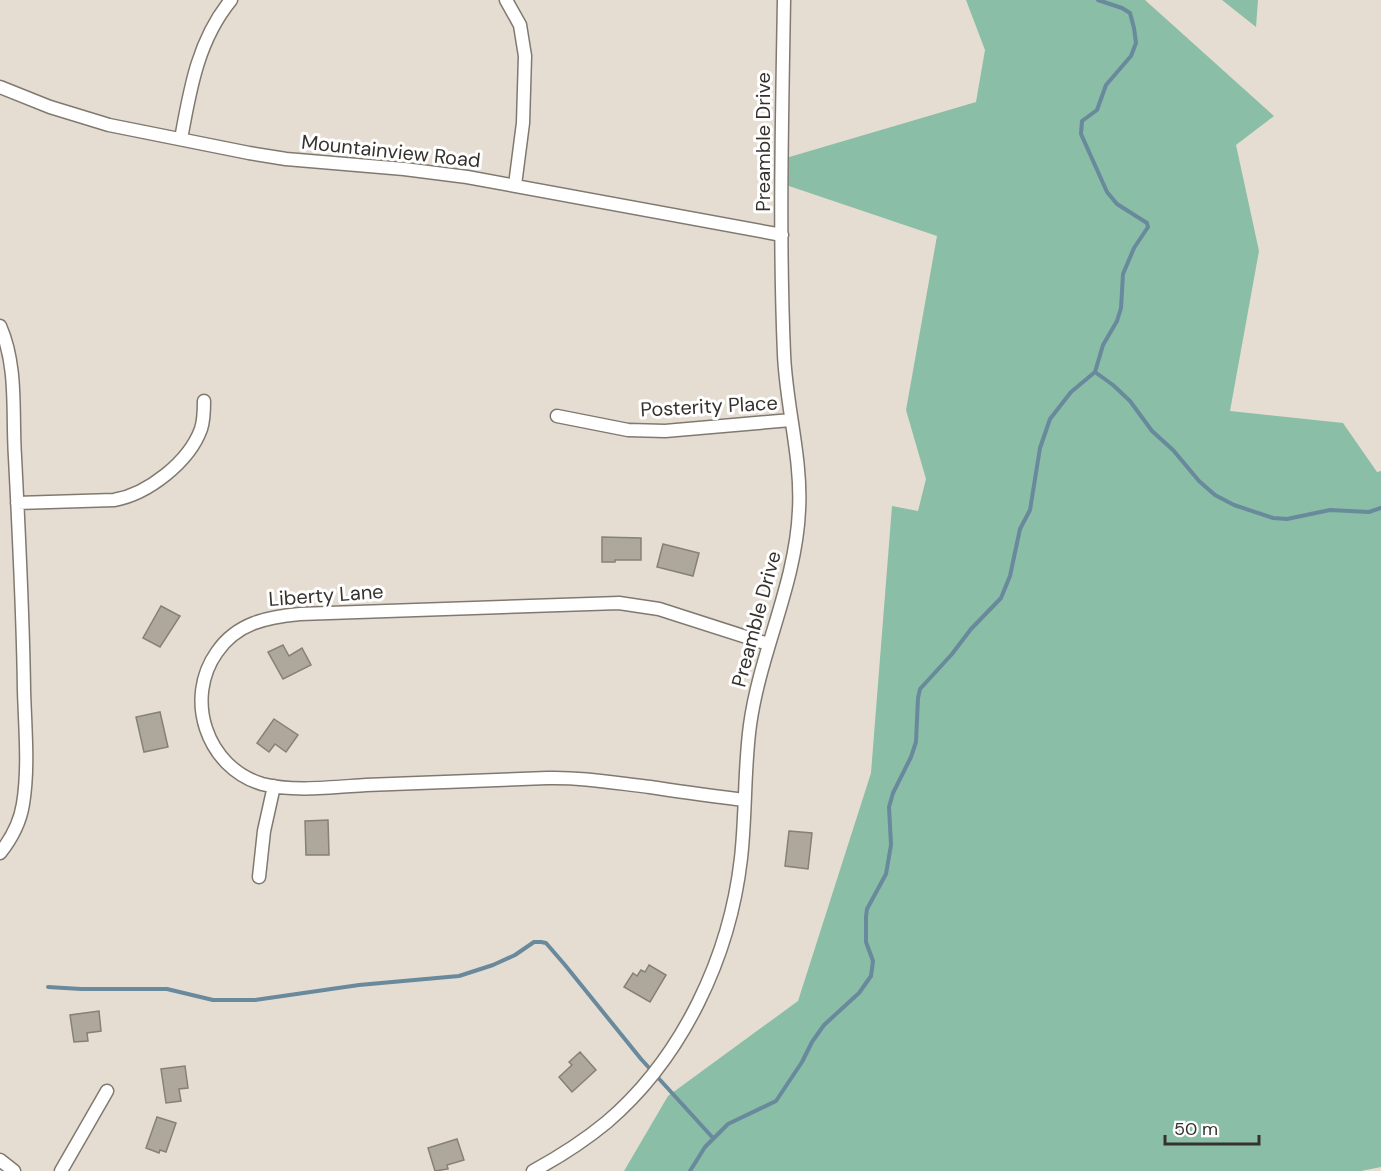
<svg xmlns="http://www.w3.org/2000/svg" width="1381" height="1171" font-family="'DM Sans',sans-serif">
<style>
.forest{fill:#8abea6}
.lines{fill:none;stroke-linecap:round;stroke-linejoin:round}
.stream{stroke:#69899c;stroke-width:4}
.building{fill:#ada79c;stroke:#868075;stroke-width:1.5}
.street-casing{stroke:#80796f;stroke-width:15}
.street{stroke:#fff;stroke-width:12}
.labels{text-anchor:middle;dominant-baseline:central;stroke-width:6;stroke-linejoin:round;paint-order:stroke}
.street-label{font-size:20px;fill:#35322e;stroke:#fff}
</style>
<rect width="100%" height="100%" fill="#e5ddd2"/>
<path class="forest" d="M966,0H1145L1274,116L1236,145L1259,251L1230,411L1343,423L1377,472L1381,471V1167L1361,1171H624L668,1096L798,1001L871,773L892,506L918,511L926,479L906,410L937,236L786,185V158L976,102L985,50Z
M1222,0H1258L1256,27Z"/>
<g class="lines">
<path class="stream" d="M1095,372L1113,385L1130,401L1152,431L1173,450L1199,481L1215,495L1234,505L1273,518L1287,519L1330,510L1369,512L1381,508
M48,987L81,989H167L213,1000H255L359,985L459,976L493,965L515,955L534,942H541L546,943L565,965L641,1059L713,1138
M690,1171L705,1147L728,1124L776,1101L802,1062L812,1042L824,1025L859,993L871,976L873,961L866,942V917L867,909L886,874L891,845L889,807L893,793L911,757L916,742L918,698L920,689L952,654L971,629L1001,598L1010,576L1020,529L1030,510L1040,448L1050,419L1071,392L1095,372L1103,345L1117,321L1121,308L1123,274L1134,248L1148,227L1147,223L1117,204L1107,192L1081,134L1082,121L1097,110L1106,85L1131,56L1136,43L1134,28L1130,13L1122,8L1098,0"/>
</g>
<path class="building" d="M602,537L641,538V560H615V562H602Z
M663,544L699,553L693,576L657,567Z
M161,606L180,616L160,647L143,638Z
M283,645L289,656L302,648L311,665L283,679L268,652Z
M160,712L168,747L144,752L136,717Z
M274,719L298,735L286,752L275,744L269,752L257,743Z
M328,820L329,855H306L305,821Z
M789,831L812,833L808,869L785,866Z
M649,965L666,975L650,1002L624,987L633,973L637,976L641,970L645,972Z
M99,1011L101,1031L87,1033L88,1041L74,1042L70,1015Z
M580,1052L596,1070L572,1092L559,1077L572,1065L569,1062Z
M185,1066L188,1088L179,1089L181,1101L166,1103L161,1069Z
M157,1117L176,1123L166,1152L160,1150L159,1153L146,1148Z
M457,1139L464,1160L447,1165L448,1169L435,1171L428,1148Z"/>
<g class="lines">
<g class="street-casing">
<path id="street" d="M506,0L520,25L525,56L523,123L515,185
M0,87L50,107L109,125L249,153L286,159L404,169L467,177L782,235
M181,139C190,89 198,40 231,0
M0,326C18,367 12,413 15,457C19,535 23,612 24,690C25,728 29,767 23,804C20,823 12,838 0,853
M557,416L628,430L665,431L791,420
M17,503L114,500C148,494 189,462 201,429C204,420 204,410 204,401
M744,800C713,796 682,792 650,787C615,783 582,777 547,778C486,780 426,783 366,785C334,787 292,792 262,784C206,767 184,698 217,652C237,623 267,617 300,614L619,603L659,609L768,644
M259,877L264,831L274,786
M0,1160L14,1171
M61,1171L107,1091
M533,1171C559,1157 584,1141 607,1122C683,1057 730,956 741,858C746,814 744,769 750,725C760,652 796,584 799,510C802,458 786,406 784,354C779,236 782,118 784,0"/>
</g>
<use href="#street" class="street"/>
</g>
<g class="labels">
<g class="street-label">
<text transform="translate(763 142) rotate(-90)">Preamble Drive</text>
<text transform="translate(391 151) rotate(6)">Mountainview Road</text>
<text transform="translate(709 406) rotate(-3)">Posterity Place</text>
<text transform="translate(326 595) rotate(-4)">Liberty Lane</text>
<text transform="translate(756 619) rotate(-75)">Preamble Drive</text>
</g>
</g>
<path d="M1165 1135v9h94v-9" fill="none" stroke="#35322e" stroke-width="3"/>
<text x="1174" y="1135" font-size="18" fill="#35322e" stroke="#ffffff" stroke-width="4.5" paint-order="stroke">50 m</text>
</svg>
